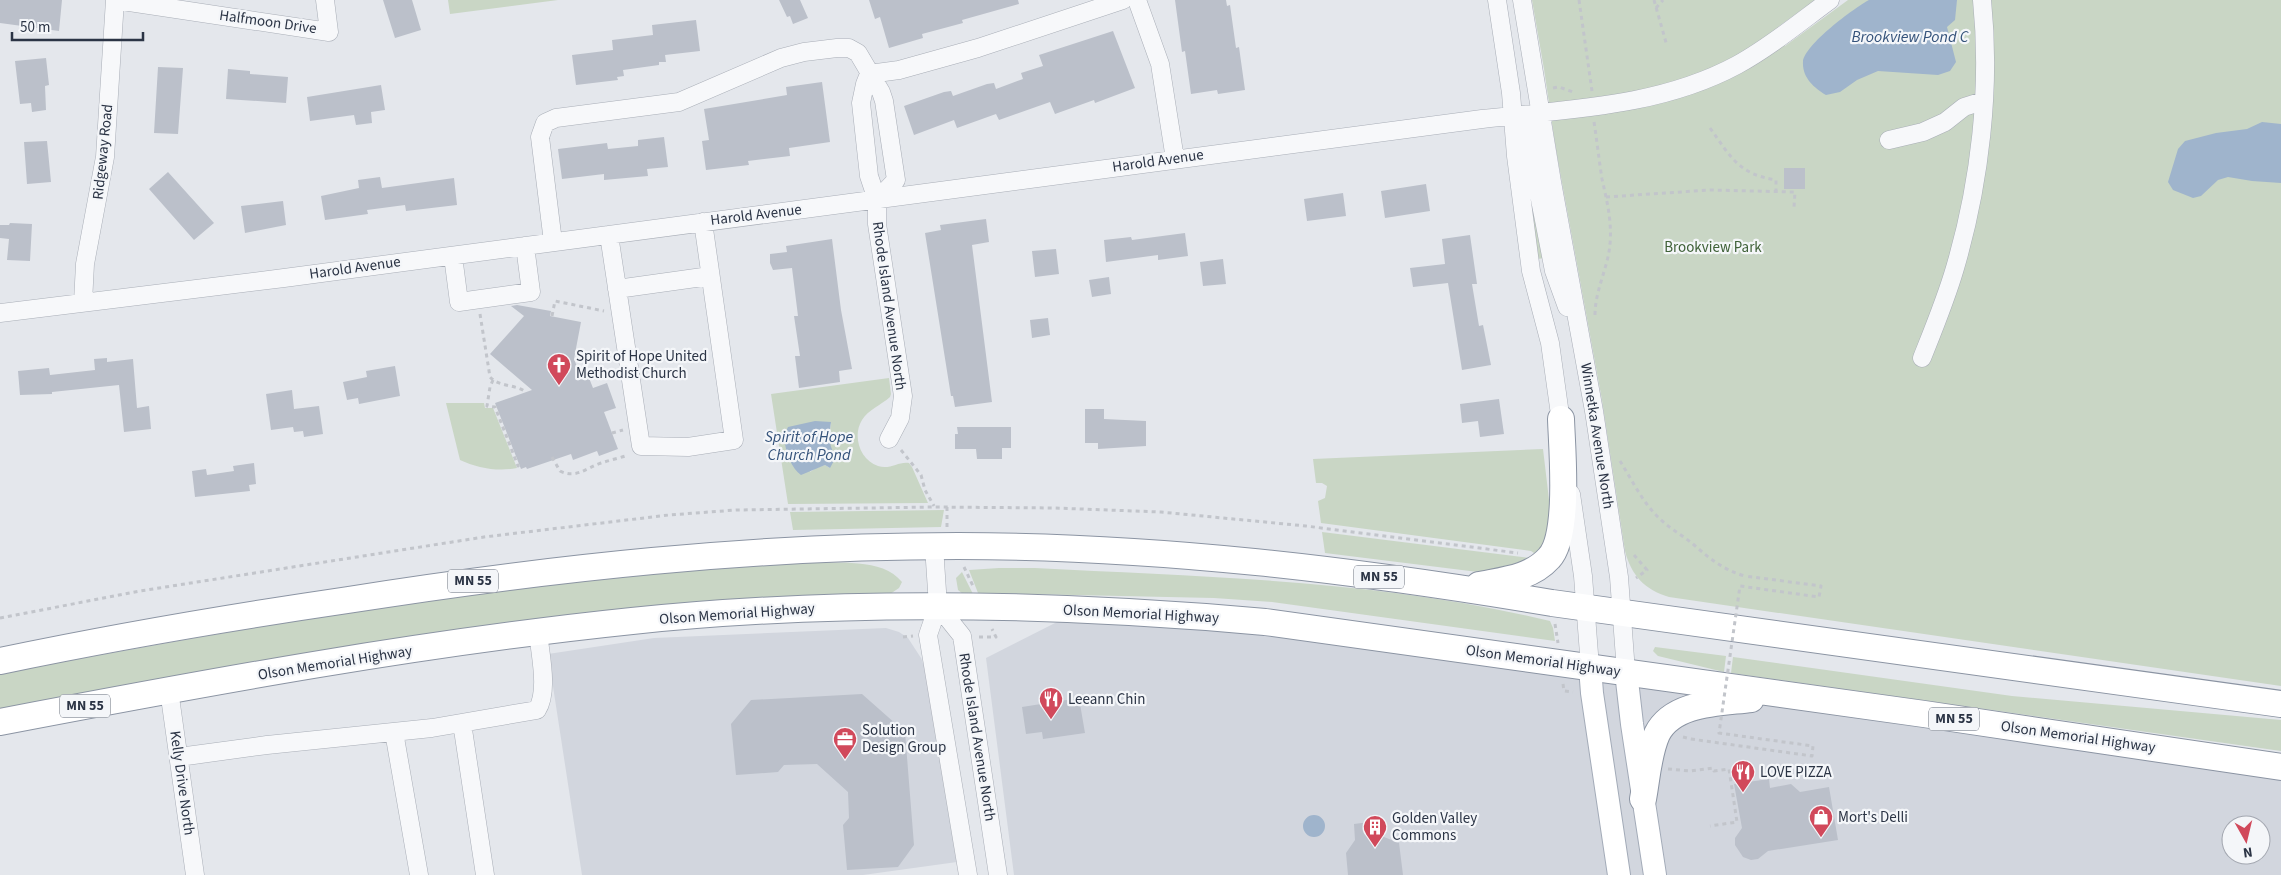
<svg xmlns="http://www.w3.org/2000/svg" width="2281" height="875" font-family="'Source Sans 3',sans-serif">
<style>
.built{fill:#d2d6de;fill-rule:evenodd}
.green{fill:#c9d6c5;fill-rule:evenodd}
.water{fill:#9fb4cc}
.building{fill:#bbc0ca}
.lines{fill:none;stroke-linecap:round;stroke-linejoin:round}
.minor-casing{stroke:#a9aeb7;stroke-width:19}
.major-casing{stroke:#a3abb8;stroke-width:24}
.highway-casing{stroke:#8b94a3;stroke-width:28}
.path{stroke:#c2c5cb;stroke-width:3;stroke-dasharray:4 4;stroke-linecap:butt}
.minor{stroke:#f7f8fa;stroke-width:18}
.major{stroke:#fff;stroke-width:22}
.highway{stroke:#fff;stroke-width:26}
.path-bridge{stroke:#c2c5cb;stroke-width:3;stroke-dasharray:4 4;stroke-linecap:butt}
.labels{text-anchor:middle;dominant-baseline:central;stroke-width:4.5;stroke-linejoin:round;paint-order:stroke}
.shield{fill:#f4f6f9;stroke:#676e7b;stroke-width:1}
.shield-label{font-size:14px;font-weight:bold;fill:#2b3445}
.street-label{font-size:15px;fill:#2b3445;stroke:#f4f6f9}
.park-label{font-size:15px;fill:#3f6138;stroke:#f4f6f9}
.poi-label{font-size:15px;fill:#2b3445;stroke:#f4f6f9;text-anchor:start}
.water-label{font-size:16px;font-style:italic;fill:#34527a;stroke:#f4f6f9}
</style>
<rect width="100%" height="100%" fill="#e4e7ec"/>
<path class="built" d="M1059,621L1221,630L1497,666L2281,780V875H1014L986,658ZM2231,825H2261V855H2231Z
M886,628L899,632L908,638L921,658L932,686L957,862L863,875H582L548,654L654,638Z"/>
<path class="green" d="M448,0H558L450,14Z
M1532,0H1815L1778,27L1785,46L1848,0H2281V686L1669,597C1645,590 1631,575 1625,551L1602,400L1556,150L1544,69Z
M1522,158L1544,258L1538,259L1537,252Z
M889,378L891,394L890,397C881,405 868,410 862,420C852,436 860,460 878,466C890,470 899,461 909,463L912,467L928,503L788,504L771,394ZM831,422L829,438L830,468L825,465L816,468L810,472Z
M446,403H484L485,408H493L517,468C498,472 477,468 460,460Z
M1543,449L1552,525L1540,552L1534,553L1531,551L1321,523L1318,501L1325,498L1327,486L1322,483H1316L1313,459Z
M944,510L941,527L793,530L790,512Z
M1322,532L1529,558L1494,574L1325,553Z
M807,562C837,564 882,557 902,582L899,588L890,594L0,710V673C203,636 406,599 611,576C676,568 742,567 807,562Z
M999,568H1035C1206,577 1382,580 1550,621L1553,628L1555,641L1272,602L1214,598L978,593L969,570Z
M962,572L973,594H963L958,590L956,578Z
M1655,647L1726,656L1724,672L1658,656L1653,651Z
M1733,657L2012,696L2281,720V751L1731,673Z"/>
<path class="water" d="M1869,0H1957L1955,20L1947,27L1956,62L1950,71L1938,75L1878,71L1857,80L1840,92L1826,95C1814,88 1802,77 1803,62C1804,45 1854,8 1869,0Z
M2262,122L2281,124V183L2252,181L2228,177L2218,180L2201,196L2193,198L2173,190L2168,182L2178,149L2185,141L2216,133L2247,129Z
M815,421L831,422C829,435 828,445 836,457L830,468L825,465L801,475C789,466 780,441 788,427Z
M1303 826a11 11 0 1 1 22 0a11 11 0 1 1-22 0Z"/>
<path class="building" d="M0,0H62L59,31L0,23Z
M383,0H412L421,30L395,38Z
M779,0H800L808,18L793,24L790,16L787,17Z
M869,0H1018L1019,4L962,20L963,23L922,34L923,38L889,48L880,17L875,19Z
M1175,0H1226L1227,6L1230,5L1236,48L1239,47L1245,90L1218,94L1217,90L1191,94L1185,51L1182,52Z
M696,20L700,51L665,55L666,62H659V65L623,70L624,76L617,77L618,80L576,85L572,55L613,50L612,40L653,35L652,25Z
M1113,31L1135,88L1095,103L1094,100L1055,114L1050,102L999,120L996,114L957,128L954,120L914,135L904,106L944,92L951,91L953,96L987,84L994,83L996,89L1023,79L1021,73L1043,66L1039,55Z
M46,58L49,85L45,86L46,110L32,112L31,103L20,104L15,61Z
M158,67L183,68L178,134L154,133Z
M228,69L250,71V74L288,77L286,103L226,99Z
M822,82L830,142L789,148L790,156L748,161L749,165L706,170L702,141L709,140L704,109L787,95L786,87Z
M381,85L385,110L371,112L372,123L356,125L354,115L310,121L307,97Z
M664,137L668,167L647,169L648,176L604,180V174L562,179L558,149L607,143L608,149L638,146V140Z
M47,141L51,182L27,184L24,142Z
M1784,168H1805V189H1784Z
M168,172L214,223L194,240L149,189Z
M380,177L382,188L454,178L457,205L406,211L405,205L367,210L368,214L325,220L321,196L359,188L358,180Z
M1426,184L1430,211L1385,218L1381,191Z
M1343,193L1346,216L1307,221L1304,199Z
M283,201L286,225L245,233L241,206Z
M986,219L989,242L972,245L992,402L955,407L953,396H951L925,233L941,230L940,225Z
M10,223L32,224L30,261L7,260L9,239L0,238V225H9Z
M1185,233L1188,256L1158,260V255L1106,262L1104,240L1131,237L1132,240Z
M1470,235L1477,284H1472L1479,326L1483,325L1491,365L1462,370L1448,283L1413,287L1410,268L1445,264L1442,239Z
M832,239L841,310L852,369L839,371L840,382L799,388L795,356H800L794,316H798L792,268L773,270L770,263V254L787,252L786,246Z
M1056,249L1059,274L1035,277L1032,251Z
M1223,259L1226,284L1203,286L1200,262Z
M1109,277L1111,294L1092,297L1089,280Z
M517,305L551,311L550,316L581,322L574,359L581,377L589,378L593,388L607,383L616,408L604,412L618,449L599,456L597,451L573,460L571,454L527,469L526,467L521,469L495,403L532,390L490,354L524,316L511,306Z
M1048,318L1050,335L1032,338L1030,320Z
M107,358V362L133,359L137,408L149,406L151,429L124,432L119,385L52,392V394L20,395L18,371L49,368L50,375L95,370L94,359Z
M395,366L400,396L359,404L358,398L347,400L343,382L367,377L366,371Z
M292,390L294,409L319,406L323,434L304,437L303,431L294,432L293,427L271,430L266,394Z
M1499,399L1504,434L1480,437L1478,421L1462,423L1460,404Z
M1085,409H1104V419L1146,421V446L1098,449V443H1085Z
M957,427H1011V448H1002V459H977L976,449H955V434H958Z
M254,463L256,484L249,485L250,491L195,497L192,471L206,469L207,475L234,471L233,466Z
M862,694L905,732L914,845L898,867L847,870L843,825L849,818L848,792L817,764L784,765L778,772L736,775L731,724L751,700Z
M1079,698L1085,733L1043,739L1042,732L1026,734L1022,707Z
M1769,779L1770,788L1791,784L1800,792L1829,787L1838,840L1768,851L1758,859L1751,860L1743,857L1735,845V838L1742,828L1734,784Z
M1377,821L1379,835L1399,843L1403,875H1348L1346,853L1355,840L1354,824Z"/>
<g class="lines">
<g class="minor-casing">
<path id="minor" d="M116,0L329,32L325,0
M1137,0L1160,64L1175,159
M1497,0L1511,93L1516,156L1531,271L1550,343L1562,429
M1522,0L1552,182L1594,411L1619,577L1626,672
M869,74L865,84L861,103L869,176L877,200V224L903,396L900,418L889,439
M869,74L899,70L978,48L1123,0
M1513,115L1522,119L1526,128L1554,271L1567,307
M1889,140L1923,132L1945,122L1964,107L1983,101
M609,235L641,446L688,447L734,440L703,222
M553,242L540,137L545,123L556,118L679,102L781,58L804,52L837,48H849L858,53L881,92L884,101L896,180L877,200
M453,256L459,302L531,292L525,246
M617,289L710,276
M83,302L85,264L105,157L115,0
M0,313L284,278L1482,119C1568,109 1659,107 1737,65C1770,47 1800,22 1830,0
M1922,358C1934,328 1946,299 1955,268C1980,183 1991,88 1982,0
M1571,494L1583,576L1590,667
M934,546L938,606L928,635L968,875
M938,606L962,636L998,875
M169,690L195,875
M462,723L485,875
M394,732L419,875
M179,757L267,745L432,728L537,710C549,691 540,654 538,632"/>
</g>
<g class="major-casing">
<path id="major" d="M1590,667L1592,693L1619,875
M1626,672L1632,724L1655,875"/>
</g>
<g class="highway-casing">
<path id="highway" d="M1479,585C1504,580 1531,578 1549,558C1570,536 1562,450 1561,419
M0,661C115,637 232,617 348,600C551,568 753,546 958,546C1158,546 1356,570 1552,603L2281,704
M0,722C209,682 420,643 632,621C842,599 1055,603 1265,622L1924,714L2281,767
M1643,799C1647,778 1648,754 1657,734C1673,702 1720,703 1751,699"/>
</g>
<path class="path" d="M1579,0L1592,91
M1654,0L1667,46
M1656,8L1663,0
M1553,88L1559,87L1573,92
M1594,122C1597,141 1599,160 1602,179C1607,201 1612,221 1610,244C1608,268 1595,290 1595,315
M1710,128C1731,157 1738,174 1776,180V192
M1606,197L1710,190L1795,192L1794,207
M480,314L490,377C499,387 515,384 526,392
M552,316L555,301L604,311
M493,380L490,387L487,406L495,407L518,466L519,465
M612,433L623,430
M901,450L921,475L925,490L934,506
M552,457L560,471C576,479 586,468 601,463C610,460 620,458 628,455
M1620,461C1632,480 1643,503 1659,518C1669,528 1682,535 1693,544C1709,558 1723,570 1745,576
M947,507V527
M1634,555L1647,570L1636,578
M964,567L973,586
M0,618L140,591L484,537L669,515L736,510L934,507L1055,508L1161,512L1306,526L1518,553
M1555,624L1558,643
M903,637L913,636
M979,637H996L992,629
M1563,684L1564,691L1573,692
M1683,737L1691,739
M1668,769L1690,771L1713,768L1714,771L1729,769L1737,822L1710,826"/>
<use href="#minor" class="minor"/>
<use href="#major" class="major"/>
<use href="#highway" class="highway"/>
<path class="path-bridge" d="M1691,739L1812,756L1813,746L1719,733L1740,586L1819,597L1821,586L1745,576"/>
</g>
<defs>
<g id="church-pin" transform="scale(1.25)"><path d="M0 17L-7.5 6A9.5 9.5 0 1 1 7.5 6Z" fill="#d1495b" stroke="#f4f6f9"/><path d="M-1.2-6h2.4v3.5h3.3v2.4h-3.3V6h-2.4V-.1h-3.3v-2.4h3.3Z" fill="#fff"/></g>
<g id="restaurant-pin" transform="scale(1.25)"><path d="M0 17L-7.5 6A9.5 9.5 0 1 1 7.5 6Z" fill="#d1495b" stroke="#f4f6f9"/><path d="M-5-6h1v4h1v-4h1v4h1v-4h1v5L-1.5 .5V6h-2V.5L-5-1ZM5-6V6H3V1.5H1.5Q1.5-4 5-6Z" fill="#fff"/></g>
<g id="office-pin" transform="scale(1.25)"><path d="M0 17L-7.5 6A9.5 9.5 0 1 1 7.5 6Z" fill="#d1495b" stroke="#f4f6f9"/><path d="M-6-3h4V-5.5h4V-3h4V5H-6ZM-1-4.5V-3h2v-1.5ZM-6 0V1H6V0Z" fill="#fff"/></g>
<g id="shop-pin" transform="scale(1.25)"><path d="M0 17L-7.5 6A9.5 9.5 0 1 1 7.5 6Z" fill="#d1495b" stroke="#f4f6f9"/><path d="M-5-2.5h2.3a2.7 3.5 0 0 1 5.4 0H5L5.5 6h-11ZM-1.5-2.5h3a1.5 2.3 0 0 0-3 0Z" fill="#fff"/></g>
<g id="building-pin" transform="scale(1.25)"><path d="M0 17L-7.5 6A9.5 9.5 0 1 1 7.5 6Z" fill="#d1495b" stroke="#f4f6f9"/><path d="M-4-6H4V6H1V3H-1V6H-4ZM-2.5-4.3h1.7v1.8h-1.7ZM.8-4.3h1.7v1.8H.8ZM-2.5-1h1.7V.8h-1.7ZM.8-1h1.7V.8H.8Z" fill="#fff"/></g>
</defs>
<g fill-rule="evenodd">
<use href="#church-pin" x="559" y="365"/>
<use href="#restaurant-pin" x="1051" y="699"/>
<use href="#office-pin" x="845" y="739"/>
<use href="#restaurant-pin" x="1743" y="772"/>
<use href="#shop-pin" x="1821" y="817"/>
<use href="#building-pin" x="1375" y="827"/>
</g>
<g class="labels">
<g class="shield">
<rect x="1354" y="565.5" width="50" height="23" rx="4"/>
<rect x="448" y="569.5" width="50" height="23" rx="4"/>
<rect x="60" y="694.5" width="50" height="23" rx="4"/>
<rect x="1929" y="707.5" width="50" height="23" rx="4"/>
</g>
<g class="shield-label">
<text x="1379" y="577">MN 55</text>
<text x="473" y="581">MN 55</text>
<text x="85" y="706">MN 55</text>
<text x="1954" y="719">MN 55</text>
</g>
<g class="street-label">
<text transform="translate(268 22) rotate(8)">Halfmoon Drive</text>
<text transform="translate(103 152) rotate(-84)">Ridgeway Road</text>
<text transform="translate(1158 161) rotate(-8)">Harold Avenue</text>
<text transform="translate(756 215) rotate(-7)">Harold Avenue</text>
<text transform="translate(355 268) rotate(-8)">Harold Avenue</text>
<text transform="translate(889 306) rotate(82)">Rhode Island Avenue North</text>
<text transform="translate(1597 436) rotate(81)">Winnetka Avenue North</text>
<text transform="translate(737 614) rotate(-4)">Olson Memorial Highway</text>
<text transform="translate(1141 614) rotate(3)">Olson Memorial Highway</text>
<text transform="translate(1543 661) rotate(8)">Olson Memorial Highway</text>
<text transform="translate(335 663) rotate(-9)">Olson Memorial Highway</text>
<text transform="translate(977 737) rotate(81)">Rhode Island Avenue North</text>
<text transform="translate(2078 737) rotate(8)">Olson Memorial Highway</text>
<text transform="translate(182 783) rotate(82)">Kelly Drive North</text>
</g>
<g class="park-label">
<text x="1713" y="247">Brookview Park</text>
</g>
<g class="poi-label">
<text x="576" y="356">Spirit of Hope United<tspan x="576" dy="17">Methodist Church</tspan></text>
<text x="1068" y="699">Leeann Chin</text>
<text x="862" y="730">Solution<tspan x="862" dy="17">Design Group</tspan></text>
<text x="1760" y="772">LOVE PIZZA</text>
<text x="1838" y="817">Mort's Delli</text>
<text x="1392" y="818">Golden Valley<tspan x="1392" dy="17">Commons</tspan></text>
</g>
<g class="water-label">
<text x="1910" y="37">Brookview Pond C</text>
<text x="809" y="437">Spirit of Hope<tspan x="809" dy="18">Church Pond</tspan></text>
</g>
</g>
<g transform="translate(2246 840) rotate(172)"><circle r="24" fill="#f4f6f9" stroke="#a4a8b1"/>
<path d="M0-4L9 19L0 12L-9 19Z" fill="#d1495b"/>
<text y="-8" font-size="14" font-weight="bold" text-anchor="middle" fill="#2b3445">N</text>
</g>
<path d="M12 32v8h131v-8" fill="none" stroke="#2b3445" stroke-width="2.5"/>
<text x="20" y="32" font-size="15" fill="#2b3445" stroke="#f4f6f9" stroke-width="4" paint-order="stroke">50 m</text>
</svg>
